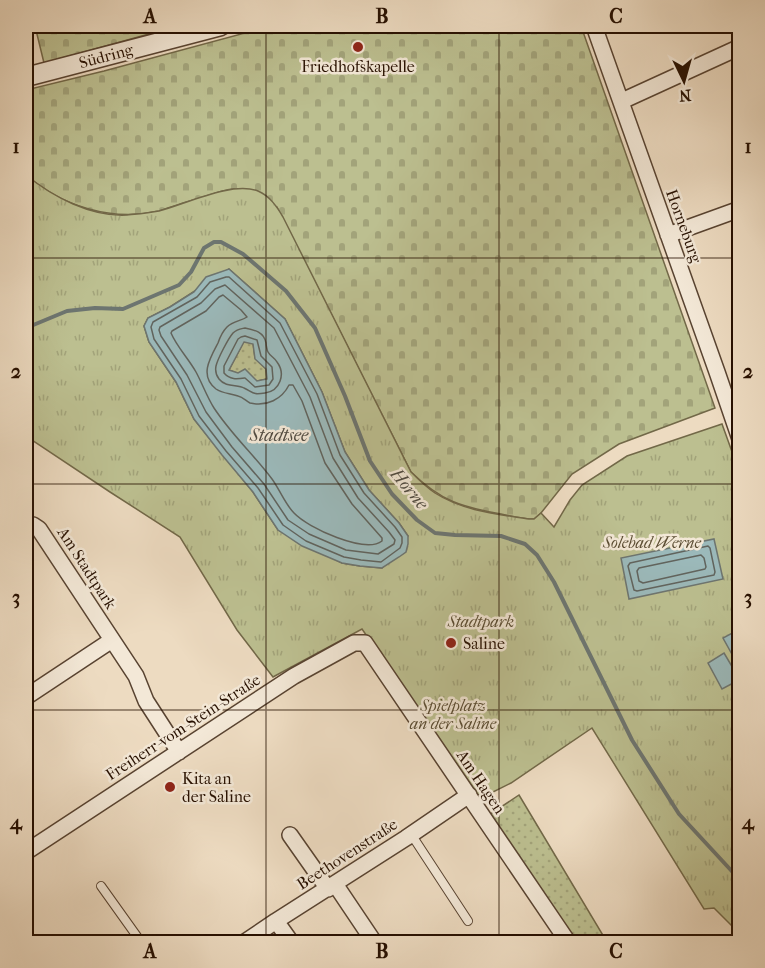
<svg xmlns="http://www.w3.org/2000/svg" width="765" height="968" font-family="'IM FELL French Canon',serif">
<style>
.grass{fill:url(#grass-dots);stroke:#726848;stroke-width:1.5}
.cemetery{fill:url(#cemetery-stones);stroke:#726848;stroke-width:1.5}
.park{fill:url(#park-tufts);stroke:#726848;stroke-width:1.5;fill-rule:evenodd}
.water{fill:#9bb9ba;stroke:#6d7570;stroke-width:1.5;fill-rule:evenodd}
.lines{fill:none;stroke-linecap:round;stroke-linejoin:round}
.shore{stroke:#61645e;stroke-width:1.5}
.stream{stroke:#6d7570;stroke-width:4}
.service-casing{stroke:#584331;stroke-width:10}
.minor-casing{stroke:#584331;stroke-width:18}
.tertiary-casing{stroke:#584331;stroke-width:21}
.service{stroke:#f3e8d7;stroke-width:8}
.minor{stroke:#f3e8d7;stroke-width:15}
.tertiary{stroke:#f3e8d7;stroke-width:18}
.grid{fill:none;stroke:#271001;stroke-width:1.5;stroke-opacity:0.55}
.poi-dot{fill:#8f2418;stroke:#f3e8d7;stroke-width:2}
.labels{text-anchor:middle;dominant-baseline:central;stroke-width:5;stroke-linejoin:round;paint-order:stroke}
.street-label{font-size:16px;fill:#271001;stroke:#f3e8d7}
.poi-label{font-size:16px;fill:#271001;stroke:#f3e8d7;text-anchor:start}
.park-label{font-size:16px;font-style:italic;fill:#5b4d33;stroke:#f3e8d7}
.water-label{font-size:18px;font-style:italic;fill:#504b42;stroke:#f3e8d7}
.neatline{fill:none;stroke:#271001;stroke-width:2}
.grid-label{font-size:20px;text-anchor:middle;font-weight:bold;fill:#271001}
</style>
<defs>
<pattern id="grass-dots" width="8" height="8" patternUnits="userSpaceOnUse" patternTransform="scale(1.5)"><rect width="8" height="8" fill="#bcbf90"/><path d="M2 2h.1M6 6h.1" fill="none" stroke="#a2a37a" stroke-width="1.8" stroke-linecap="round"/></pattern>
<pattern id="cemetery-stones" width="16" height="16" patternUnits="userSpaceOnUse" patternTransform="scale(1.5)"><rect width="16" height="16" fill="#bcbf90"/><path d="M2 7V4a2 2 0 0 1 4 0v3zM10 15v-3a2 2 0 0 1 4 0v3z" fill="#a2a37a"/></pattern>
<pattern id="park-tufts" width="24" height="20" patternUnits="userSpaceOnUse" patternTransform="scale(1.5)"><rect width="24" height="20" fill="#bcbf90"/><path d="M3 7l-1-3M5 7V3M7 7l1-3M15 17l-1-3M17 17v-4M19 17l1-3" fill="none" stroke="#a2a37a"/></pattern>
</defs>
<rect width="100%" height="100%" fill="#eddbc1"/>
<filter id="stains"><feTurbulence type="fractalNoise" baseFrequency=".00333" numOctaves="4"/><feColorMatrix values="0 0 0 0 .2 0 0 0 0 .09 0 0 0 0 .02 0 0 0 .5 -.17"/></filter>
<radialGradient id="worn" r=".72"><stop offset=".6" stop-color="#630" stop-opacity="0"/><stop offset="1" stop-color="#630" stop-opacity=".3"/></radialGradient>
<path class="grass" d="M244,341L253,343L255,358L266,369L267,379L257,381L229,370Z
M519,795L607,942H575L489,815Z"/>
<path class="cemetery" d="M35,26H178L44,63Z
M271,26H581L715,408L619,444L572,474L541,513L534,519C523,519 512,516 501,514C461,507 441,501 411,472L277,207C265,202 245,191 234,189C227,188 198,199 190,201C179,204 169,208 159,211C111,222 62,206 26,175V90L104,71Z"/>
<path class="park" d="M26,175C53,197 91,217 127,215C137,214 149,213 159,211C186,204 232,181 258,191C270,196 277,207 283,217L411,472C419,480 426,487 435,493C463,511 497,514 529,519H534L541,513L554,527L570,500L582,485L627,456L722,424L740,474L739,933L714,908L704,909L592,728L511,783L491,793L478,795L362,629L273,677L237,630L180,537L110,492L26,436ZM229,269L285,319L322,392L345,452L369,490L399,523L408,536L382,568L360,566L342,563L278,530L253,492L194,419L176,382L149,342L144,326L148,318L170,307Z"/>
<path class="water" d="M229,269L285,319L322,392L345,452L369,490L399,523L408,536V544L406,552L399,557L382,568L360,566L342,563L302,546L278,530L253,492L222,455L194,419L176,382L149,342L144,326L148,318L170,307L194,292L206,277ZM244,342L253,344L255,359L266,369L267,379L257,381L245,369L238,373L229,370Z
M714,539L723,579L629,599L621,558Z
M736,631L739,638V667L723,638Z
M724,653L737,675L739,673V680L722,689L708,663Z"/>
<g class="lines">
<path class="shore" d="M226,277H229L280,323L317,394L340,455L364,493L395,527L402,537V543L400,548L381,562L361,560L344,557L306,541L283,525L258,488L226,451L199,416L181,379L154,339L151,327L153,322L197,297L210,282Z
M225,285L274,328L310,397L333,458L358,498L389,532L395,540L394,544L378,554L346,550L309,534L288,520L264,484L232,447L206,412L187,375L161,336L159,330L160,327L201,303L215,289Z
M223,295L241,310L247,317C241,321 233,321 227,327C223,331 220,337 218,343C210,358 199,376 216,389C223,394 231,393 238,396C243,397 246,401 250,403C267,407 282,399 289,385H293L302,401L325,463L352,504L382,538V541C365,554 308,528 294,513C285,504 280,490 272,479C254,455 231,434 214,408C207,397 202,383 196,372C188,358 177,347 171,333L172,331L206,311L219,297Z
M245,328C255,330 264,332 266,343C266,344 267,351 268,352C270,356 275,358 277,362C286,374 280,391 265,393C253,395 254,393 244,388C238,384 226,388 219,379C216,375 215,371 216,366C218,358 228,339 233,333C237,329 240,329 245,328Z
M245,336L257,340L261,356L272,367L273,379L269,385L255,387L245,378C237,379 230,380 224,373V366L238,339L241,337Z
M708,546L710,548L715,572L714,575L637,591L634,590L628,566L630,563Z
M701,555L704,558L706,567L705,569L643,583L639,581L637,571L639,568Z"/>
<path class="stream" d="M26,328L67,311L95,308L123,309L179,285L191,272L204,248L214,242H221L243,254L286,291L315,328L345,396L370,461L392,494L417,520L435,533L455,535L501,536L525,544L537,555L554,582L632,740L679,814L740,880"/>
<g class="service-casing">
<path id="service" d="M411,834L468,921
M101,886L141,942"/>
</g>
<g class="minor-casing">
<path id="minor" d="M594,26L717,372L740,439
M622,101L740,47
M668,235L740,209
M26,526L33,525L39,529L136,676L146,701L179,752
M26,697L112,640
M290,835L328,889
M26,852L294,676L354,643H365L568,942
M335,884L374,942
M276,921L291,942
M245,942L276,921L406,838L469,795"/>
</g>
<g class="tertiary-casing">
<path id="tertiary" d="M26,77L221,26"/>
</g>
<use href="#service" class="service"/>
<use href="#minor" class="minor"/>
<use href="#tertiary" class="tertiary"/>
</g>
<path class="grid" d="M266,26V942M499,26V942M26,258H740M26,484H740M26,710H740"/>
<g class="poi-dot">
<circle cx="358" cy="47" r="6"/>
<circle cx="451" cy="643" r="6"/>
<circle cx="170" cy="787" r="6"/>
</g>
<g class="labels">
<g class="street-label">
<text transform="translate(106 56) rotate(-15)">Südring</text>
<text transform="translate(684 226) rotate(70)">Horneburg</text>
<text transform="translate(87 568) rotate(57)">Am Stadtpark</text>
<text transform="translate(183 727) rotate(-33)">Freiherr-vom-Stein-Straße</text>
<text transform="translate(481 782) rotate(56)">Am Hagen</text>
<text transform="translate(347 854) rotate(-33)">Beethovenstraße</text>
</g>
<g class="poi-label">
<text x="358" y="66" text-anchor="middle">Friedhofskapelle</text>
<text x="463" y="643">Saline</text>
<text x="182" y="778">Kita an<tspan x="182" dy="18">der Saline</tspan></text>
</g>
<g class="park-label">
<text x="652" y="542">Solebad Werne</text>
<text x="481" y="621">Stadtpark</text>
<text x="453" y="705">Spielplatz<tspan x="453" dy="18">an der Saline</tspan></text>
</g>
<g class="water-label">
<text x="279" y="435">Stadtsee</text>
<text transform="translate(409 489) rotate(50)">Horne</text>
</g>
</g>
<rect width="765" height="968" fill="none" stroke="#eddbc1" stroke-width="66"/>
<g transform="translate(684 81) rotate(175)" stroke="#f3e8d7" stroke-width="4.5" paint-order="stroke">
<path d="M0-4.5L10 22L0 15L-10 22Z" fill="#271001"/>
<text y="-9" font-size="16" font-weight="bold" text-anchor="middle" fill="#271001">N</text>
</g>
<rect x="33" y="33" width="699" height="902" class="neatline"/>
<g class="grid-label">
<text x="150" y="23">A</text>
<text x="382" y="23">B</text>
<text x="616" y="23">C</text>
<text x="16" y="153">1</text>
<text x="748" y="153">1</text>
<text x="16" y="378">2</text>
<text x="748" y="378">2</text>
<text x="16" y="604">3</text>
<text x="748" y="604">3</text>
<text x="16" y="829">4</text>
<text x="748" y="829">4</text>
<text x="150" y="958">A</text>
<text x="382" y="958">B</text>
<text x="616" y="958">C</text>
</g>
<rect width="100%" height="100%" filter="url(#stains)"/>
<rect width="100%" height="100%" fill="url(#worn)"/>
</svg>
